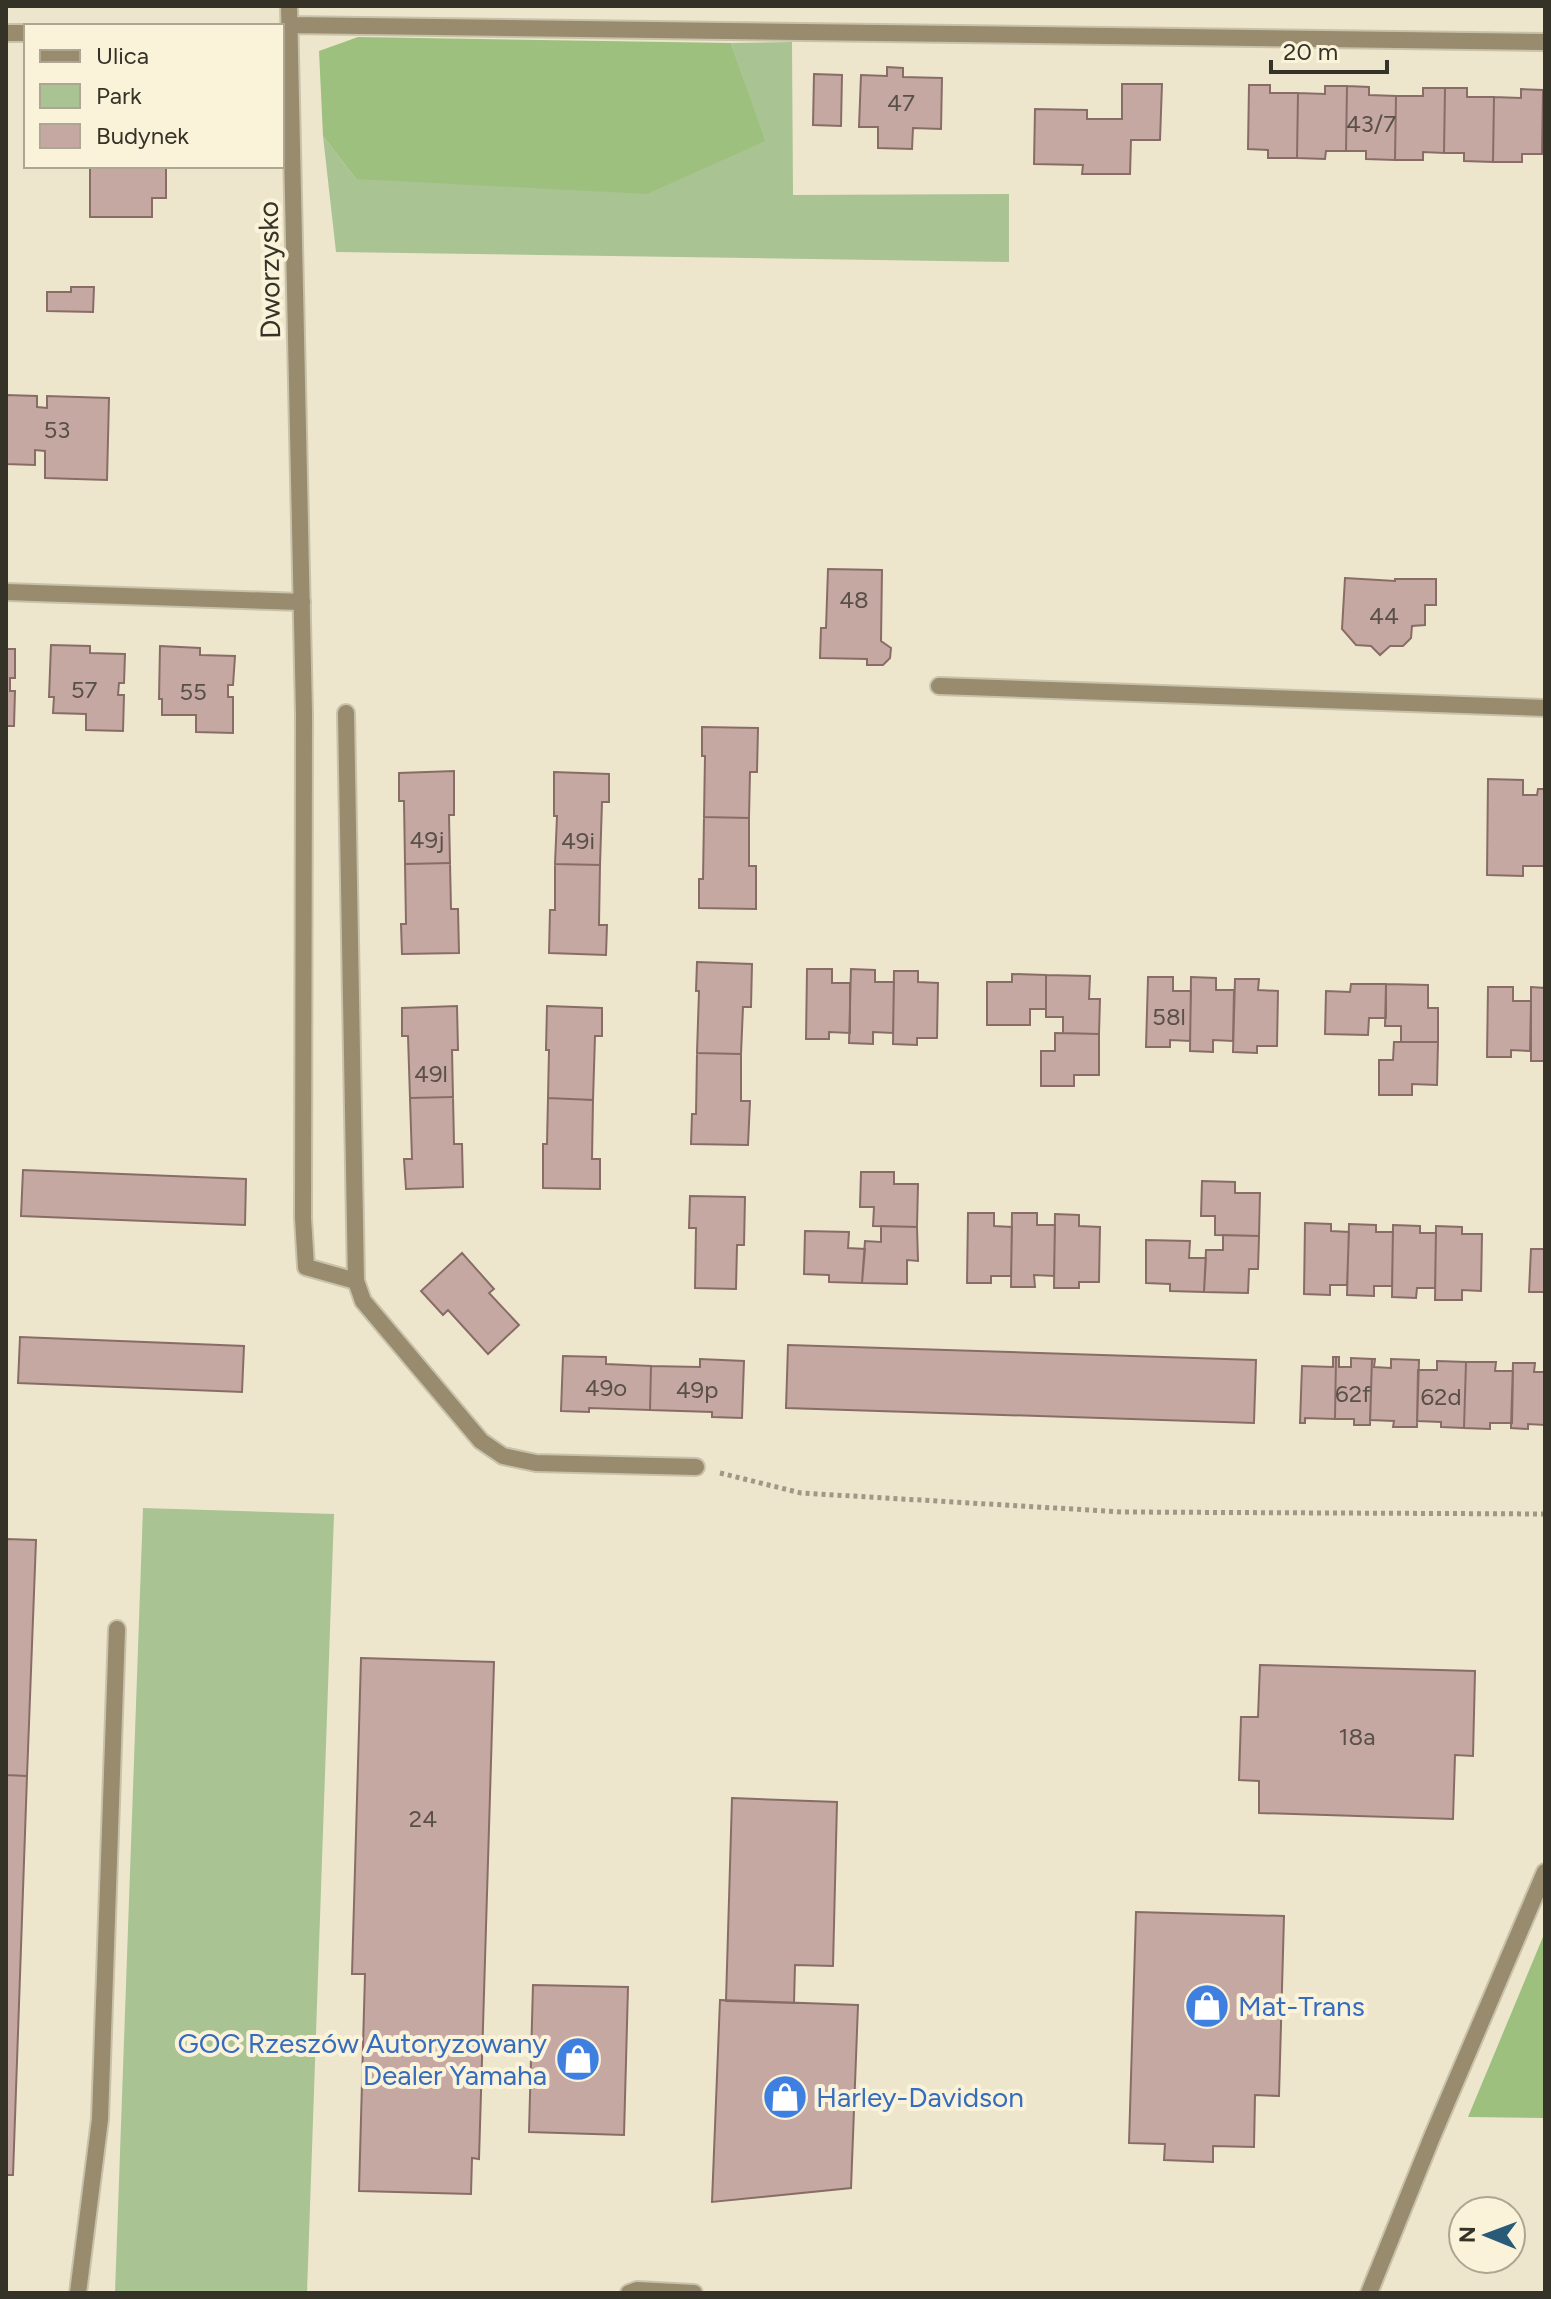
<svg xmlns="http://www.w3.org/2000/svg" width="1551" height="2299" font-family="Figtree,sans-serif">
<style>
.green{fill:#a9c393}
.forest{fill:#9ec07f}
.building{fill:#c5a8a2;stroke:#886d67;stroke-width:2}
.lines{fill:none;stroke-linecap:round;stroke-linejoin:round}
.lane-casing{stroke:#c9c2ab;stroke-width:20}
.street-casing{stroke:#c9c2ab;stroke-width:20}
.path{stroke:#9e9885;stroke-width:5;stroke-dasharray:4 4;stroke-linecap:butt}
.lane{stroke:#988b6e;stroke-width:16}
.street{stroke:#988b6e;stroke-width:16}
.labels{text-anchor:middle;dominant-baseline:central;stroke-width:8;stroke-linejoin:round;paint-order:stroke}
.number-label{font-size:24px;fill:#595046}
.street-label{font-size:28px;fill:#353228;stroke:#fbf3d9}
.shop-label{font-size:28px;fill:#366cbe;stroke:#fbf3d9;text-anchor:start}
</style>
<rect width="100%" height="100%" fill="#eee6cc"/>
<path class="green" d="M792,42L793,195L1009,194V262L336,252L323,136L356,179L764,141L731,43Z
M143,1508L334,1514L307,2293H115Z"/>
<path class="forest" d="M358,37L731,43L765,141L647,194L356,179L323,136L319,51Z
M1545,1932V2118L1468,2117Z"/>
<path class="building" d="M887,67L903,68V77L942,78L941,129L913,128L912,149L878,148V127H859L861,75L887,76Z
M814,74L842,75L841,126L813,125Z
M1122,84H1162L1160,140H1131L1130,174H1082L1083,165L1034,164L1035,109L1087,110V119H1122Z
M1249,85H1270V93H1298L1297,158H1268V150L1248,149Z
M1325,86H1347L1346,151H1326L1325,159L1297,158L1298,93L1325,94Z
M1347,86L1369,87V95L1396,96L1395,160L1366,159V151H1346Z
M1423,88H1445L1444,153L1423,152V160H1395L1396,96H1423Z
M1445,88H1467V97H1494L1493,162L1464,161V153H1444Z
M1521,89L1543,90L1542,154H1522V162H1493L1494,97L1521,98Z
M1543,90H1545V154H1542Z
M90,166H166V198H152V217H90Z
M71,287H94L93,312L47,311V292H71Z
M6,395L37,396V407L47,408V396L109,398L107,480L45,478V451L35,450V465L6,464Z
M828,569L882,570L881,641L891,648L890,658L883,665H867V659L820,658L821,628H826Z
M1345,578L1395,581V579H1436V605H1425V625L1412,626L1411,638L1403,646H1390L1380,655L1371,646L1356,645L1342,629Z
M51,645L90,646V653L125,654L124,683H119L118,695H124L123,731L86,730V714L53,713L54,697H49Z
M160,646L200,648V655L235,656L233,685H228V697H233V733L196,732V715H162V699H159Z
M6,649H15V678H10V691H15L14,726H6Z
M702,727L758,728L757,772H750L749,818L704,817L705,756H702Z
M454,771V815H449L450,863L405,864L404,801H399V773Z
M554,772L609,774V802H602L600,865L555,864L557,816H554Z
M1488,779L1523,780V795H1537L1538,789H1545V866H1523V876L1487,875Z
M704,817L749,818V866H756V909L699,908V879H703Z
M450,863L451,909H458L459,953L402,954L401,924H406L405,864Z
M555,864L600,865L599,925H607L606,955L549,953L550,910H555Z
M697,962L752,964L751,1007H743L741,1054L697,1053L699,991H696Z
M807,969H832V983H850V1033L829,1032V1039H806Z
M851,969L875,970V982H894L893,1033L873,1032V1044L849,1043Z
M894,971H918V982L938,983L937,1038H917V1045L893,1044Z
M1012,974L1046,975V1009H1030V1025H987V982H1012Z
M1046,975L1090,976L1089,999H1100L1099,1034L1063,1033V1017H1046Z
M1148,977H1173V991H1191L1190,1041L1170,1040V1047H1146Z
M1191,977L1216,978V990H1234L1233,1041L1213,1040V1052L1190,1051Z
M1235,979H1259L1258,990L1278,991L1277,1046H1257V1053L1233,1052Z
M1351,984H1386V1018H1369L1368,1035L1325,1034L1326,991L1350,992Z
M1386,984L1428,985V1008H1438V1042H1401V1026H1385Z
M1488,987H1513V1001H1531L1530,1051L1511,1050V1057H1487Z
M1531,987L1545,988V1061H1531Z
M457,1006L458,1050H452L453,1097L410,1098L408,1036H402V1008Z
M547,1006L602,1008V1036H595L593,1100L548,1098L549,1050H546Z
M1055,1033L1099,1034V1075H1074V1086H1041V1051H1055Z
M1394,1042H1438L1437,1085L1412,1084V1095H1379V1060H1393Z
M697,1053L741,1054V1101H750L748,1145L691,1144L692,1114H696Z
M453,1097L454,1144H462L463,1187L406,1189L404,1159H412L410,1098Z
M548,1098L593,1100L592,1159H600V1189L543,1188V1144H547Z
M23,1170L246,1179L245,1225L21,1216Z
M861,1172H894V1184H918L917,1227L873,1226L874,1207H860Z
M1202,1181L1235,1182V1193H1260L1259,1236L1215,1235V1216H1201Z
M690,1196L745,1197L744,1245H737L736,1289L695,1288L696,1228H689Z
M968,1213H994V1226L1012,1227L1011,1276H991V1283H967Z
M1012,1213H1037V1225H1055L1054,1276L1034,1275L1035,1287H1011Z
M1055,1214L1079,1215V1226L1100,1227L1099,1282H1079V1288H1054Z
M1305,1223L1331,1224V1231L1349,1232L1347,1285H1330V1295L1304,1294Z
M1349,1224L1376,1225V1232H1393L1392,1286H1374V1296L1347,1295Z
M1393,1225L1420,1226V1233H1436L1435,1288H1417L1416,1298L1392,1297Z
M881,1226L917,1227L918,1261L907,1260V1284L862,1283L865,1241L881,1242Z
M1436,1226L1462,1227V1234H1482L1481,1291L1462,1290V1300H1435Z
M805,1231L849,1232L848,1248L865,1249L862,1283L829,1282V1275L804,1274Z
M1223,1235L1259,1236L1258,1269H1249L1248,1293L1204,1292L1206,1250H1223Z
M1146,1240L1190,1241L1189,1258H1206L1204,1292L1170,1291V1284L1146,1283Z
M1531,1249H1545V1292H1529Z
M462,1253L494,1289L489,1293L519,1325L488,1354L448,1310L443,1315L421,1291Z
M20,1337L244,1346L242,1392L18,1383Z
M788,1345L1256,1360L1254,1423L786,1408Z
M563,1356L606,1357V1364L651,1366L650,1410L589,1408V1412L561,1411Z
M1333,1357H1336L1335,1419L1305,1418V1423H1300L1302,1366L1333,1367Z
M1336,1357H1339V1367H1351V1358L1372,1359L1370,1425H1354V1419H1335Z
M700,1359L744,1361L742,1418L712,1417V1412L650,1410L651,1366L700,1367Z
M1372,1359H1375L1374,1367L1391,1368V1359L1419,1360L1417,1427H1393L1394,1421L1370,1420Z
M1437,1361L1466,1362L1464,1428L1441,1427V1422L1417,1421L1418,1370H1437Z
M1466,1362H1496L1495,1371H1513L1512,1423H1490V1429L1464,1428Z
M1513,1363H1535L1534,1372H1545V1425L1528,1424V1429L1511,1428Z
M6,1539L36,1540L27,1776L6,1775Z
M361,1658L494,1662L479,2159L472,2158L471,2194L359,2191L365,1974H352Z
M1260,1665L1475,1671L1473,1756L1455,1755L1453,1819L1259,1813V1781L1239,1780L1241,1717H1258Z
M6,1775L27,1776L13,2175H6Z
M732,1798L837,1802L833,1966L795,1965L794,2003L726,2001Z
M1136,1912L1284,1916L1279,2096L1255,2095L1254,2147L1213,2146V2162L1164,2160L1165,2144L1129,2143Z
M533,1985L628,1987L624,2135L529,2132Z
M720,2000L858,2005L851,2188L712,2202Z"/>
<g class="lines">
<g class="lane-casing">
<path id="lane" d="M6,33H26
M6,592L302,602
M939,686L1545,708
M78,2293L100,2119L117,1629
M629,2293L637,2290L694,2293"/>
</g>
<g class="street-casing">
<path id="street" d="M289,6L304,714L303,1218L306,1267L356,1281
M290,25L1545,42
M346,713L356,1281L363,1301L481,1441L503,1456L536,1463L696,1467
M1369,2293L1432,2137L1545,1872"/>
</g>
<path class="path" d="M720,1473L801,1493L1123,1512L1545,1514"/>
<use href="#lane" class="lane"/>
<use href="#street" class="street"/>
</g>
<defs>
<g id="shop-disc" transform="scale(2.3)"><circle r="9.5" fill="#3f7fe0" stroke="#fbf3d9"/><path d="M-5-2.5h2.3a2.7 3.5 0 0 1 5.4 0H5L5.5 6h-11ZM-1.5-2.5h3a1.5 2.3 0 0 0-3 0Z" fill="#fff"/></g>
</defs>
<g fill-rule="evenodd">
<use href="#shop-disc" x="1207" y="2006"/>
<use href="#shop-disc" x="578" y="2059"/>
<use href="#shop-disc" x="785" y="2097"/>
</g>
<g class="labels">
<g class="number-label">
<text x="901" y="102">47</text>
<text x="1371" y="123">43/7</text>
<text x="57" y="429">53</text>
<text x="854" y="599">48</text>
<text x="1384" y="615">44</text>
<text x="84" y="689">57</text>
<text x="193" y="691">55</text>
<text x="427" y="839">49j</text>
<text x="578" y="840">49i</text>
<text x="1169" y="1016">58l</text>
<text x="431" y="1073">49l</text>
<text x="606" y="1387">49o</text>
<text x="697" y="1389">49p</text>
<text x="1353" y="1393">62f</text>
<text x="1441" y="1396">62d</text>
<text x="1357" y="1736">18a</text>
<text x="423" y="1818">24</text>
</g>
<g class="street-label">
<text transform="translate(269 270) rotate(-91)">Dworzysko</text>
</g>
<g class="shop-label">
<text x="1238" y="2006">Mat-Trans</text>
<text x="547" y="2043" text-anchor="end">GOC Rzeszów Autoryzowany<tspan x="547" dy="32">Dealer Yamaha</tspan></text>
<text x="816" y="2097">Harley-Davidson</text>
</g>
</g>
<rect width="1551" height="2299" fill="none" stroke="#353228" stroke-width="16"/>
<rect x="24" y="24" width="260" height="144" fill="#fbf3d9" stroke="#aca692" stroke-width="2"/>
<rect x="40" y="50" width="40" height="12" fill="#988b6e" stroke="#aca692" stroke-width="2"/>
<text x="96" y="64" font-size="24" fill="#353228">Ulica</text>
<rect x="40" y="84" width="40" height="24" fill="#a9c393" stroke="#aca692" stroke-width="2"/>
<text x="96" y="104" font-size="24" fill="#353228">Park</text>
<rect x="40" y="124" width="40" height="24" fill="#c5a8a2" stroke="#aca692" stroke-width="2"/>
<text x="96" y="144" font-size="24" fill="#353228">Budynek</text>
<g transform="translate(1487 2235) rotate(271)"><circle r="38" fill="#fbf3d9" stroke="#aca692" stroke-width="2"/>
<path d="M0-6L14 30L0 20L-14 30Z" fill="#295b78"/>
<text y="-12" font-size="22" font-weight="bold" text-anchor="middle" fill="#353228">N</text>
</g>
<path d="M1271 60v12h116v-12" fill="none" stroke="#353228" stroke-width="4"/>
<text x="1283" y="60" font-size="24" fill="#353228" stroke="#fbf3d9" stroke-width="6" paint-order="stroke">20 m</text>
</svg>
